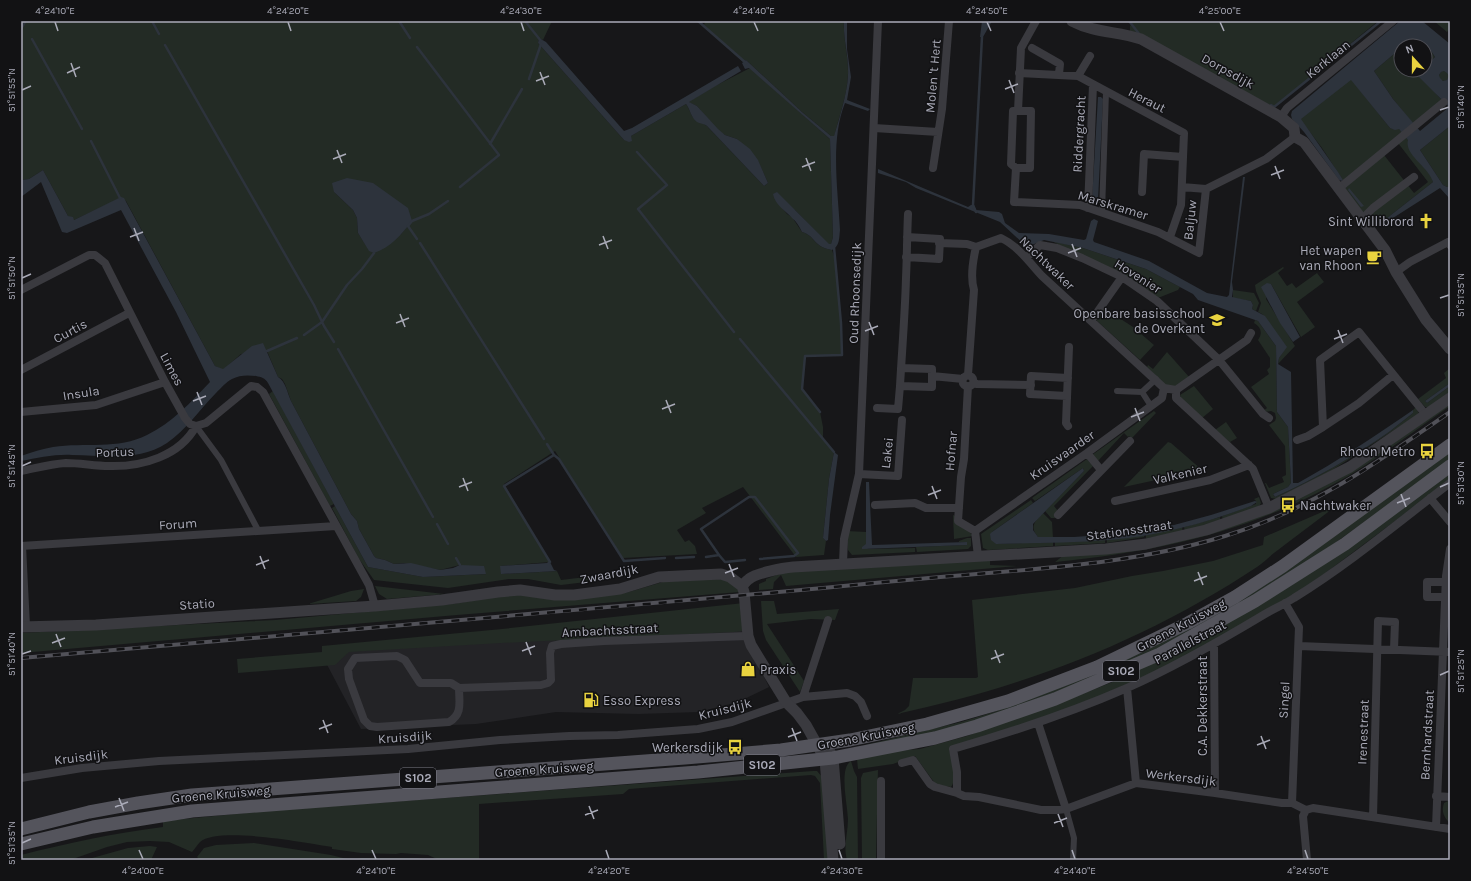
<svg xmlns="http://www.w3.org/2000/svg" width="1471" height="881" font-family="Karla,sans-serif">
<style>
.built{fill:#232326}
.green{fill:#232b25;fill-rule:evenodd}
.water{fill:#2d333c;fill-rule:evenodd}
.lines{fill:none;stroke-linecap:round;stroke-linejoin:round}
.stream{stroke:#2d333c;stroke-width:2.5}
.pedestrian{stroke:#3a3a3f;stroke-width:6}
.minor{stroke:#3a3a3f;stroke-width:8}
.tertiary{stroke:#3a3a3f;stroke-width:11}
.primary{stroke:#54545c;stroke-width:13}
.rail-casing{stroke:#515158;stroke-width:4}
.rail{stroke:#121214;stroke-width:2.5;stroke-dasharray:8;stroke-linecap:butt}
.ticks{fill:none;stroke:#aaabb8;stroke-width:1.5}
.labels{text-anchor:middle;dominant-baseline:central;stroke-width:3;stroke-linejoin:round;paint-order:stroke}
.shield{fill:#121214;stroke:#7c7d87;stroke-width:1}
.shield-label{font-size:12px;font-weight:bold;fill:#aaabb8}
.street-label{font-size:13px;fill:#aaabb8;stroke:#121214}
.poi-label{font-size:13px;fill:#aaabb8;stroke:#121214;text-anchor:end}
.neatline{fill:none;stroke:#aaabb8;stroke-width:1.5}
.ticks-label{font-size:10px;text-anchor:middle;fill:#aaabb8}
</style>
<rect width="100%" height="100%" fill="#171719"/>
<path class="built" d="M739,625L769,687L738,702L699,712L638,714L556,712L476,724L361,729L324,659L332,647Z"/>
<path class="green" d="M21,21H552L543,40L539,38L538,43L624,140L686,104C690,109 691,118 697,121C700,123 703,123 707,126L764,186L768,183L758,161L737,139L725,135L717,130L697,106L688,102L717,85L750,68L830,139L833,237L831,244L829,245L795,210L783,209L787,214L792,217L802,232C816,236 813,247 832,250L834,256L841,323L842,355L805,356L802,389L820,412L823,427V439L834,452L829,479L823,538L826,541L824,555L796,557L743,487L702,508L706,513L677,530L685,542L689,540L695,546L697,554L623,558L555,451L504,484L550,562L501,566V574L557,571L561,580L594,576L595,581L561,585L528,579H509L448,588L374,580L359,559L332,508L335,506L368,567L423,577L486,574L460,565L440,570L404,563L394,564L385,560L376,558L374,556L359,529L357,521L351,514L291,401L285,384L282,379L278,377L267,351L241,354L223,370L215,366L126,201L121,198L74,220L68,216L43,170L29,179L21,180ZM334,192L412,221L401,234L369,250L358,233L357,218L353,210Z
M706,21H844C843,38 848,54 848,70C849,90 839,117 834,137L831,136L802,112L746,60L743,62L703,26Z
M1129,21H1378L1274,107L1130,32V26L1132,23Z
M1434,21H1450V28L1447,32Z
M1408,41L1425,44V47L1431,51L1435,57L1425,66V46H1403Z
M1401,48V70H1421L1420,72L1437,95L1443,101L1414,125L1393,99L1374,71Z
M1439 76a5 5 0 1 1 10 0a5 5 0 1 1-10 0Z
M1351,79L1390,128L1399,129L1403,133L1344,182L1322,148L1300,119Z
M1450,126V187H1447L1443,185L1420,150Z
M1406,136L1432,177L1433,182L1382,222H1377V226H1378L1371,230L1344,188L1384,155L1414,193L1428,182L1398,143Z
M1052,241L1083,248L1146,269L1180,287L1178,290L1158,298Z
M1283,267L1284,268L1278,273L1287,286L1292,283L1296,288L1317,273L1324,282L1297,302L1315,327L1301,337L1271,284L1266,299L1295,346L1278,364L1279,358L1286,347L1262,314L1258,312L1261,303L1256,291L1255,285Z
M1233,290L1254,293L1259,303L1256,311L1252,309L1253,305L1251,301L1233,298Z
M1104,308L1133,327L1154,345L1140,360L1096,320Z
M1255,320L1258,321L1276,346L1277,412L1288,427L1291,483L1288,487L1273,494L1275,497C1315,479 1353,457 1389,432C1397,426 1405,419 1413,413V410L1416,407L1419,414L1326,474L1277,499L1271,498L1265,483H1266L1269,488L1284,482L1282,477L1286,475L1285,446L1269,425L1275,421L1276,418L1275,413L1271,411L1265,412L1263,411L1267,408L1251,387L1269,374L1267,370L1270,367V358L1258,340C1263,333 1261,327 1254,323Z
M1167,352L1190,378L1175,388L1166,386L1147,367L1148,365L1153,369Z
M1450,368V383L1425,401L1427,403L1450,386V392L1429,407H1425L1418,399L1446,378L1444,373Z
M1194,386L1213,409L1202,418L1182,402L1180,395Z
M273,391L334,504L330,506L269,394Z
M1450,403V406C1417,429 1384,454 1350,475C1255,531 1163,551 1055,562L1064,555L1259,516Z
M1154,411L1156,413L1132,438L1129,436L1128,437L1124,433L1097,462L1092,455Z
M1226,422L1237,438L1230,442L1232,444L1215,430Z
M1168,442L1171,443L1202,470L1124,487Z
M1450,449V460L1335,543L1236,608L1116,670L963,726L865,748V745L961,722L997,711L1166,638Z
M1087,459L1093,466L1054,506L1058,511L1055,518H1051L1045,511L1084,471L1083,468L1035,501L1032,498Z
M1450,474V480L1324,574L1290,597L1183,659L1075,707L949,748C951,759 958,778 951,787L938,785L934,782L915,756L893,764L858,769L857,759L894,751L920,749L967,736L1009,720L1059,703L1110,683L1152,663Z
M1259,497L1261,503L1259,507L1223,521L1222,516L1256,504V501L1254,499Z
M1031,500L1033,503L992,532L996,544L1053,542V546L988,550L983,548L981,534Z
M1336,506C1317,521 1297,535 1278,550C1271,555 1264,562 1257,567C1183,616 1101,655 1017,682C978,695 937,705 897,714L905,710L909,706L913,678H976L978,677L972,600L1075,588L1132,576L1163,571L1213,561L1263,545L1264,537Z
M1043,513L1052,522L1053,538L1038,537C1029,527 1035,521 1043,513Z
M953,515L955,516L973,536L954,539Z
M1220,517L1221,522L1185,532L1184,527Z
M1182,527L1183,532L1146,539V535Z
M847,531L866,532V545L868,549L915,548V552L852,555L848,550Z
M1144,535V537L1107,543V540Z
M967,538H971V546L968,549L917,552L916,547L966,545L967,542H959V541Z
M1105,540V543L1055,546V542Z
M990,559V565L1017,566L786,586L781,575L774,582L773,589L759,590V584L766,581V579L787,571Z
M716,579L729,580L740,592L457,615L21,653V633L275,620L452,604L515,594L555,600L629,592L666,581Z
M375,586L444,594L494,590L387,599L379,594Z
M364,589L361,597L356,601L308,604L351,591Z
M761,601H774L777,614L839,609L835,620L811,619L767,624L804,681L800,692L766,640L763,631Z
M744,603L745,627L742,631L734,632L501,643L349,652L335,665L238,673V671L237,659L322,652V646L502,629Z
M851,761L854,771L857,777L858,860H847C843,846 848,833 848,819C847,804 843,787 845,772C846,767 847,764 851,761Z
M878,770L876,858L862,859L861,778L863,773Z
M813,771H817L823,778L831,860H824L820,783L815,776L811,775L629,789L623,794L479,804V860H439L428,855L401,853L396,854L361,853L332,849V847C307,843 218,826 200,842C197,845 195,849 192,852L169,842L150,841L127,842L107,847L70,860H21V855C68,843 115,833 163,827V821L266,811Z
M1450,800V823C1444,818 1441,811 1444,803Z
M254,843L331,855L351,860H200L197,857L204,848L216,845Z
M150,846L157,847L151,860H85L128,848Z
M358,858H418L426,860H366Z"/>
<path class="water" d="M844,21H847V49L851,77L847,100L870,109L868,111L845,103C830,140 838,190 840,230C839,238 840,246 832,250C813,247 816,236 802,232C800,228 797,222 793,219C786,211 775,205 773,194L777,192L829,244H831L833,237L830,139L749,68L745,69L742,63L746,60L802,112L831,136H834C839,119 849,88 848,70C848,53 843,38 844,21Z
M982,21H992L983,37H980Z
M1400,21H1422L1450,44V94L1449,96L1450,97V126L1420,150L1443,185L1447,187H1450V199L1440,188L1382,225L1377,226L1371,220L1373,219L1377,222H1382L1433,182C1429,167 1404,155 1408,140L1399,129L1395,130L1390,128L1351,80L1301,119L1338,172L1343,180L1342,181L1339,180L1304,132L1292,119L1291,115L1292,111ZM1408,41L1425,44V47L1431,51L1435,57L1425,66V70H1421L1419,77L1449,107L1420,131L1393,99L1374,71L1401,48V46H1403ZM1444,71L1447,73L1449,76L1447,80L1443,81L1440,78L1439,75L1441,72Z
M539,38L546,42L624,131L632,128L738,66L741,71L689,102L697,106L718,129L725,135L737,139L750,149L758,160L768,183L764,186L707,126C703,123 700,124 697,122C691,118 690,109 686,104L631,136L632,141L629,142L624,140L538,43Z
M1098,97H1101L1103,99L1098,200L1096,202L1092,200Z
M878,169L968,207L971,205H974L976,210L999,212L1002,214L1005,223L1019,233L1049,234L1084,240L1086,239L1091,221L1094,219L1098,221L1093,240L1094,242L1149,261L1207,293L1227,297L1229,295L1243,177H1245L1232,282L1233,290L1232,297L1251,301L1253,305L1252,309L1265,316L1287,347L1279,358L1278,364L1291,372L1293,483H1298C1338,461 1375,436 1413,410V413C1405,419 1397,426 1389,432C1353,457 1315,479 1275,497L1273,494L1288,487L1291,483L1288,427L1277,412L1276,346L1258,321L1198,300L1193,294L1146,269L1083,248L1044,240L1027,247L1000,222L916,188L906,182L878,173Z
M43,170L68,216L73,217L74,220L121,197L124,198L215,366L223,369L252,346L263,343L278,377C286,382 287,392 291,401L351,514L357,521L359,529L374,556L376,558L385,560L394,564L411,563L440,570L453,568L460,565L484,566L486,574L423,577L368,567L268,383C265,378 261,377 256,376C248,375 239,375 232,379C226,382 221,388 216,393C200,409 186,430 167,443C138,462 104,455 72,455C55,454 38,458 21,461V456C32,452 42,449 53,447C85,442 118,450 147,435C172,423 191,402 210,382L176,312L121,210L67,233L62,232L41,182L21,197V180L29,179Z
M347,178L373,183L408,208L412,221C401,235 391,247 374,253L369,251L358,233L357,218L353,210L334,192L332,183Z
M1349,188L1364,206L1361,207L1348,190Z
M1267,283L1271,284L1300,337L1293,342L1280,323L1262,289L1261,287Z
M1450,383V386L1427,403L1425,401Z
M834,452L838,455L830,515L828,540L826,541L823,538L829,479Z
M1083,468L1084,471L1033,524V530L1038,537H1074L1129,533L1174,525L1211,515L1255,501L1257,502L1251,506C1206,523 1158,536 1109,540C1072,543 1033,543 996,544L991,540L990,534L992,532Z
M866,482H869L872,545L967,542V545L862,549V547L866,544Z
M548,562H550L554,570L557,571L501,574L500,566L547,563Z"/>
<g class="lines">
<path class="stream" d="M152,21L159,34
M399,21L410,38
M525,21L541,41
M698,21L746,63
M1129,21L1140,35
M21,29L25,22
M32,39L82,129
M165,45L314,305L324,326L334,342
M417,47L499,155L460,187
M529,79L541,44
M1271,105L1274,107L1381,21
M91,141L120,198
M490,144L522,89
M637,152L667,185L638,209L734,332
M976,212L973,205L982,37
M417,239L408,226L412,221L429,214L448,201
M420,243L544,439
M304,335L322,322L347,285L362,269L374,253
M740,339L834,452
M338,349L433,517
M267,351L297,338
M820,412L802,389L805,356L842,355L841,323L834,247
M547,444L554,455L504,486L550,562
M554,455L559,459L624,561L665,558
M437,524L448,544
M719,555L701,529L749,497H755L798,553L794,556L760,559
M706,557L719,555L725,562L745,560
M456,558L460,565
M676,558L694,557"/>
<path class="pedestrian" d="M1102,212L1106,92
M1117,391L1142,392
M1151,406L1142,392L1156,379
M196,426L221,460L258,530
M1066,809L1074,838L1073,860"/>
<path class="minor" d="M1036,21L1021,48L1018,111H1013L1011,164L1016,168L1014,202L1080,205L1158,232L1199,253L1206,189
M1032,48L1060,64L1059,74
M1019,73L1078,76L1184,133L1183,157
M1078,76L1090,56
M1281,117L1287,108L1393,21
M874,128L938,132
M933,168L942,109L949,21
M1016,168H1030L1031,111H1018
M1182,187L1206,189L1266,159L1295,137
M1338,189L1444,102
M1142,192L1144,154L1183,157L1181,205L1170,237
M1088,208L1093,85
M1361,220L1373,208L1414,177
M939,243L967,244L976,247
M906,257L939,259L940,239L907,237
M1026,258L1040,245L1057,248L1082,258L1122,277L1157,301L1219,360L1263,414L1269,418
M1396,272L1410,262L1448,242L1450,245
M21,290L89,255H95L105,263L165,382L185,418L190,424L196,426L206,423L251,386L257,387L263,392L369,585L375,606
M1091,321L1122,277
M901,368L932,369V387L900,386C902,350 905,314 906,278C907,257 907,235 908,214
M21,370L129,313
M968,375L974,290C970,277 973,260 976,247L1001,238C1018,246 1030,263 1042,276L1164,388
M1393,375L1359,403L1323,427L1320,360L1359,332L1426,415
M962.5 381a5.5 5.5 0 1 1 11 0a5.5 5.5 0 1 1-11 0Z
M932,376L963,379
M973,383L977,384L1031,385
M968,386L964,459L961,477L958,521L975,531L978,556
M1176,390L1247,340L1251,333
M1067,396L1030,394L1031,376L1068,378
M877,408L898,409L900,386
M21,412L96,405L165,382
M1068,426L1066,423L1069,347
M1297,440L1308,436L1323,427
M1087,453L1101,470
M21,471C36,468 51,464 66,463C80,463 95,466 109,466C142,467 180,456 196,426
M859,474L898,476L902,420
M1430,498L1450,522
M1115,501L1210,480L1249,465
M875,505L915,503L926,508H959
M1058,515L1130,441
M975,531L1087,453L1162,398L1164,388L1176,390V398L1253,469L1269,508
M21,546L336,526
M22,546L26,626
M843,563L844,539L859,474L878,21
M1445,597H1427V582H1446
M1285,603L1299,627L1292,803
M1214,644L1215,793
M1299,646L1450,652
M459,688C459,702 463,714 449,722L377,727L370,726L364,720L349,679L348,669L355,658L397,656L405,660L420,683H451L459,688L541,685L548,683L551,680L550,653L552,646L561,644L604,641L748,636
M1127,688L1136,783
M803,697L828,620
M1038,723L1066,809
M902,763L913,760L930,784L935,787L957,793L964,796L979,797L1041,810H1057L1066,809L1136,783L1215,793L1282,803H1292L1306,810L1313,808L1450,829
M21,778L82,768L159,761L408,749L500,740L569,736L618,735L698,729L732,722L803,697L847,693L855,696L861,702L867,716
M957,793V772L953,749C1012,732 1070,713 1127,688C1175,667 1220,641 1265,614C1275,608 1285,604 1294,598C1349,564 1399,522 1450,483
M1436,796L1450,797
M1306,810L1303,816L1307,860
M1373,817L1378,621L1395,622L1394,649
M1436,827L1446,576L1450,549
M881,860V781"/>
<path class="tertiary" d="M1072,21C1095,33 1116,31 1141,39L1281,117L1294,128L1295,137L1304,142L1385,250L1396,272L1426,320L1450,349
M742,586C744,584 746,581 749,579C756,573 783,568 793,567L1106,549L1146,544L1206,530L1269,508L1350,467L1450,398
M21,627L96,625L375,606L442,600L498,592L520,590L555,595H574L620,589L659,577L721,574L730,577L742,586L744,592L748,636L751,645L786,702L797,713L806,725L825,759L833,860
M830,752L833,758L840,844"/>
<path class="primary" d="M21,829L89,812L138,803L192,795L685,758L781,750L850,740L927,724L1008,701L1097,667L1188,623L1235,597L1283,566L1450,445
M21,844L93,827L192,811L698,772L833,758L935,738L977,726L1055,699L1160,654L1255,601L1345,544L1450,466"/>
<g class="rail-casing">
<path id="rail" d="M21,658C288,634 556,613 823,588C874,583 926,578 977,574C1061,567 1144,561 1225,536C1310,510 1377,463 1450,412"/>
</g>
<use href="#rail" class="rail"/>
</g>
<path class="ticks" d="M55,22L58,31M288,22L291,31M521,22L524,31M754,22L758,31M987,22L991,31M1220,22L1224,31M71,63L76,77M540,72L545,85M67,73L80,67M1009,80L1014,93M536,81L549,76M1005,89L1018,84M22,90L31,86M1440,110L1449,107M337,150L342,163M806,158L811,171M333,159L346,154M1275,166L1280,179M802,167L815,162M1271,175L1284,170M134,228L139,241M603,236L608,249M130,237L143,232M1072,244L1077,257M599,245L612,240M1068,253L1081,248M22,278L31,274M1440,298L1449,295M400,314L405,327M869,322L874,335M396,323L409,318M1338,330L1343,343M865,331L878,326M1334,339L1347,334M197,392L202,405M666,400L671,413M193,401L206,396M1135,408L1140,421M662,409L675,404M1131,417L1144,412M22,466L31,462M463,478L468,491M932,486L937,499M459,487L472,482M1440,487L1449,483M1401,494L1406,507M928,495L941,490M1397,503L1410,498M260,556L265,569M729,564L734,577M256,565L269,560M1198,572L1203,585M725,573L738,568M1194,581L1207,576M56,634L61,647M526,642L531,655M52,643L65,638M995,650L1000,663M522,651L535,646M22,654L31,651M991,659L1004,654M1440,675L1449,671M323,720L328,733M792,728L797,741M319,729L332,724M1261,736L1266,749M788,737L801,732M1257,745L1270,740M119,798L124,811M589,806L594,819M115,807L128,802M1058,814L1063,827M585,815L598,810M1054,823L1067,818M22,843L31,839M139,850L143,859M372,850L376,859M606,850L609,859M839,850L842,859M1072,850L1075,859M1305,850L1308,859"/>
<defs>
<g id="church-bare" transform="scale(1.2)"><path d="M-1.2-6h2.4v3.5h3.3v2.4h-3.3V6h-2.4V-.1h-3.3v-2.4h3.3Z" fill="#e9d33f" stroke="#121214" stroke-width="2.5" paint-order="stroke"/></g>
<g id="cafe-bare" transform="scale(1.2)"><path d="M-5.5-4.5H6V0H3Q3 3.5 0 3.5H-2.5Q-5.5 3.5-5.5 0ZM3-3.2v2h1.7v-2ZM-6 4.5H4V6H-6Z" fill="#e9d33f" stroke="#121214" stroke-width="2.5" paint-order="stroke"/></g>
<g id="school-bare" transform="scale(1.2)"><path d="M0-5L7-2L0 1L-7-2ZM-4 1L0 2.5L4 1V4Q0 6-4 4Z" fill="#e9d33f" stroke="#121214" stroke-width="2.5" paint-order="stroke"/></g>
<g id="bus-bare" transform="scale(1.2)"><path d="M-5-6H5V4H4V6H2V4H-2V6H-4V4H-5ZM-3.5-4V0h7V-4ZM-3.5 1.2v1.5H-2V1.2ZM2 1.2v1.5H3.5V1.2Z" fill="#e9d33f" stroke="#121214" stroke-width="2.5" paint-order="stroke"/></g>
<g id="shop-bare" transform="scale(1.2)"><path d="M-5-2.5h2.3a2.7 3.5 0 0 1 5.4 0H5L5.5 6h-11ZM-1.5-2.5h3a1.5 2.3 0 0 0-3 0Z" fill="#e9d33f" stroke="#121214" stroke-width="2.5" paint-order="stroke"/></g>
<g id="fuel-bare" transform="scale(1.2)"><path d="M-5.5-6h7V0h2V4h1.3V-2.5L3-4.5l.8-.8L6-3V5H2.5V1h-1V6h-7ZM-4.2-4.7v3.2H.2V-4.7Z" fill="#e9d33f" stroke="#121214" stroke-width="2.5" paint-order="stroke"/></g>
</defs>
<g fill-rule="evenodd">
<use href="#church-bare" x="1426" y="221"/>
<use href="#cafe-bare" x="1374" y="257"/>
<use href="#school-bare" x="1217" y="320"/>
<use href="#bus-bare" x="1427" y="451"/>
<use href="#bus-bare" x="1288" y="505"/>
<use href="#shop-bare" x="748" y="669"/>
<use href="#fuel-bare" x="591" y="700"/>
<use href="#bus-bare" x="735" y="747"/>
</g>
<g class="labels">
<g class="shield">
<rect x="1103" y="661" width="36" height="20" rx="3"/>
<rect x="744" y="755" width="36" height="20" rx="3"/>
<rect x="400" y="768" width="36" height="20" rx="3"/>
</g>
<g class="shield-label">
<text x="1121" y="671">S102</text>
<text x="762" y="765">S102</text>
<text x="418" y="778">S102</text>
</g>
<g class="street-label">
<text transform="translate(1328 59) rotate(-39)">Kerklaan</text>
<text transform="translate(1228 71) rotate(29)">Dorpsdijk</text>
<text transform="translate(933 76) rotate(-85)">Molen 't Hert</text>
<text transform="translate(1147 100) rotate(27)">Heraut</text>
<text transform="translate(1079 134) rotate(-87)">Riddergracht</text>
<text transform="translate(1113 205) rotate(17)">Marskramer</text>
<text transform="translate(1190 220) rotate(-84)">Baljuw</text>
<text transform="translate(1047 263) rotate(44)">Nachtwaker</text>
<text transform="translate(1138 276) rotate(32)">Hovenier</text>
<text transform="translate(855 293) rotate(-88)">Oud Rhoonsedijk</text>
<text transform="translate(70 331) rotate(-28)">Curtis</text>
<text transform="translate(172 369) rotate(62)">Limes</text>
<text transform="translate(81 393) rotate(-9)">Insula</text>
<text transform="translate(951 451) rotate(-85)">Hofnar</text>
<text transform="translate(115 452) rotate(-2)">Portus</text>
<text transform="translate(887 453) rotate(-84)">Lakei</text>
<text transform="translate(1062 455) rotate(-35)">Kruisvaarder</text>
<text transform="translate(1180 474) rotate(-13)">Valkenier</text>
<text transform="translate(178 524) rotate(-4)">Forum</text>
<text transform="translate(1129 530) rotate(-8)">Stationsstraat</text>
<text transform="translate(609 574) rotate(-11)">Zwaardijk</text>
<text transform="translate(197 604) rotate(-4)">Statio</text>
<text transform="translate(1181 625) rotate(-28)">Groene Kruisweg</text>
<text transform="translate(610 630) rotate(-3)">Ambachtsstraat</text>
<text transform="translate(1190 642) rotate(-28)">Parallelstraat</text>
<text transform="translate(1284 700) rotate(-87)">Singel</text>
<text transform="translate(1202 706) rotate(-90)">C.A. Dekkerstraat</text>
<text transform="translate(725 709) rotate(-14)">Kruisdijk</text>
<text transform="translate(1363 732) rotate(-88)">Irenestraat</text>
<text transform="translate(1427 735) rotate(-87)">Bernhardstraat</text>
<text transform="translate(866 736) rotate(-11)">Groene Kruisweg</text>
<text transform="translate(405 737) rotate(-4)">Kruisdijk</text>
<text transform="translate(81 757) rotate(-7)">Kruisdijk</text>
<text transform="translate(544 769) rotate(-4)">Groene Kruisweg</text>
<text transform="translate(1181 777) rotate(7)">Werkersdijk</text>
<text transform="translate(221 794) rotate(-5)">Groene Kruisweg</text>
</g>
<g class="poi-label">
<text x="1414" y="221">Sint Willibrord</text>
<text x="1362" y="250">Het wapen<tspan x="1362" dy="15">van Rhoon</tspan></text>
<text x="1205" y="313">Openbare basisschool<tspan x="1205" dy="15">de Overkant</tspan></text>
<text x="1415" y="451">Rhoon Metro</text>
<text x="1300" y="505" text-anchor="start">Nachtwaker</text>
<text x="760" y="669" text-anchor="start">Praxis</text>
<text x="603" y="700" text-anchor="start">Esso Express</text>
<text x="723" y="747">Werkersdijk</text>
</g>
</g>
<rect width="1471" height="881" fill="none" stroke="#121214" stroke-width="44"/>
<g transform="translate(1413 58) rotate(339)"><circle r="19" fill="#121214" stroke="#4f4f56"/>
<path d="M0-3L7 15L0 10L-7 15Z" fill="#e9d33f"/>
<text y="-6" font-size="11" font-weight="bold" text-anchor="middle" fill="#aaabb8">N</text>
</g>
<rect x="22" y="22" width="1427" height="837" class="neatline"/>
<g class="ticks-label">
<text x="55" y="14">4°24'10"E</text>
<text x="288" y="14">4°24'20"E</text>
<text x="521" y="14">4°24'30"E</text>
<text x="754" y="14">4°24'40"E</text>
<text x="987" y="14">4°24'50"E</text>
<text x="1220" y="14">4°25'00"E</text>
<text transform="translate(11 90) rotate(-90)" y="4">51°51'55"N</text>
<text transform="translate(1460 107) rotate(-90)" y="4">51°51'40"N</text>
<text transform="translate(11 278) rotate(-90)" y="4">51°51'50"N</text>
<text transform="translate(1460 295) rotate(-90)" y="4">51°51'35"N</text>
<text transform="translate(11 466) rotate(-90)" y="4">51°51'45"N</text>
<text transform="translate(1460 483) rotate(-90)" y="4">51°51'30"N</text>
<text transform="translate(11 654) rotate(-90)" y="4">51°51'40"N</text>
<text transform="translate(1460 671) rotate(-90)" y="4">51°51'25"N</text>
<text transform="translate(11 843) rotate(-90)" y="4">51°51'35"N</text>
<text x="143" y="874">4°24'00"E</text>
<text x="376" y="874">4°24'10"E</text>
<text x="609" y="874">4°24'20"E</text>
<text x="842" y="874">4°24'30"E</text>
<text x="1075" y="874">4°24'40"E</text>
<text x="1308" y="874">4°24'50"E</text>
</g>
</svg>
